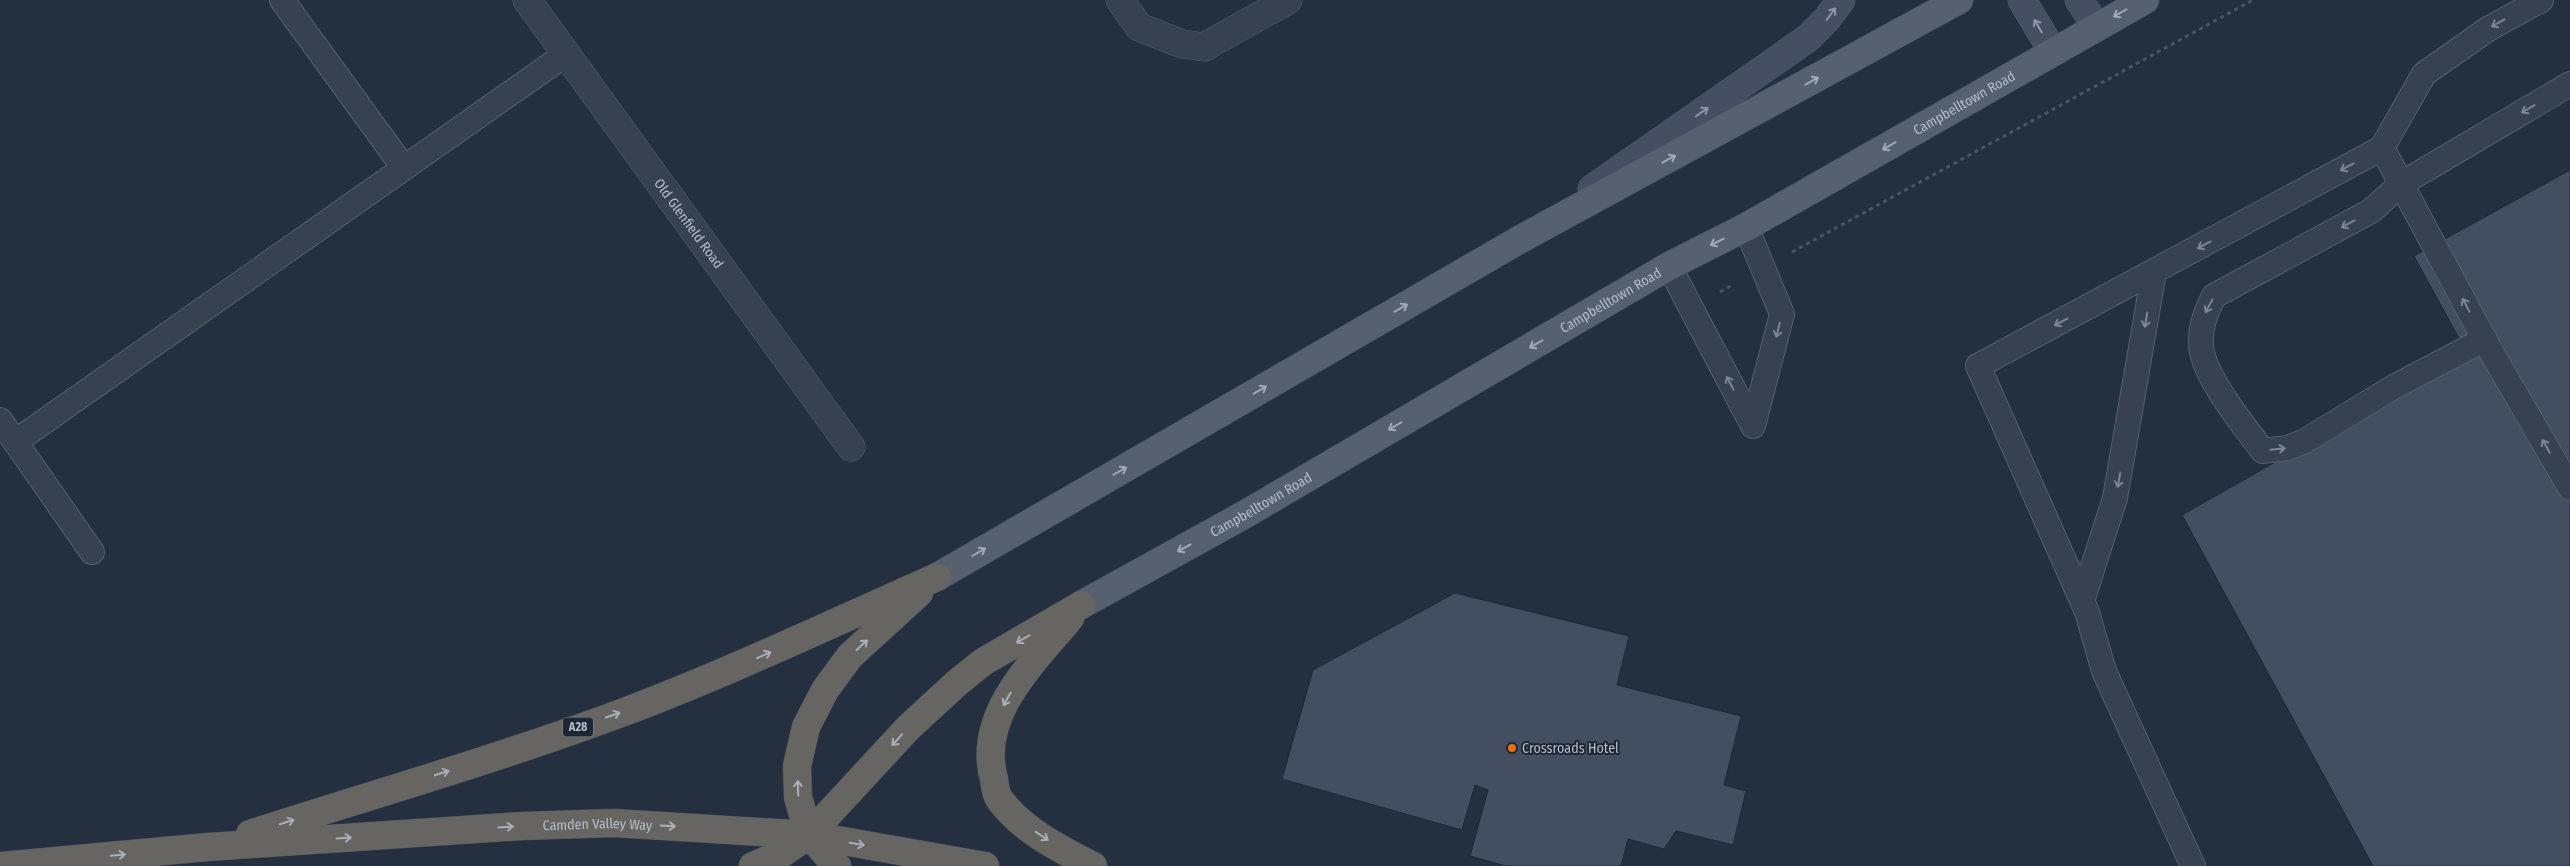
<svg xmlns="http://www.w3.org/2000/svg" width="2570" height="866" font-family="'Fira Sans Condensed',sans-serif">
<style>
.building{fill:#434e61;stroke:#1f2836}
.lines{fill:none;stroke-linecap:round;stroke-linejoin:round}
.service-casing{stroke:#565f6d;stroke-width:26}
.minor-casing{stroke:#565f6d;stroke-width:29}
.secondary-casing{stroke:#565f6d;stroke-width:29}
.primary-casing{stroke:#424a58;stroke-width:29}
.trunk-casing{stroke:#434c5a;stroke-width:29}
.path{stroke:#44595d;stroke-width:3;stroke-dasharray:4 4;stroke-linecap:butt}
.service{stroke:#38414f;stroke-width:24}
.minor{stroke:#38414f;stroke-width:28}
.secondary{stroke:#464f62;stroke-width:28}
.primary{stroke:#56606f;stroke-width:28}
.trunk{stroke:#666562;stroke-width:28}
.oneway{stroke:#a2aab8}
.oneway2{stroke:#8e96a6}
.oneway3{stroke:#7d8593}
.oneway4{stroke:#a9afba}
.food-dot{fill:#e8710a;stroke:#1d2634;stroke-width:2}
.labels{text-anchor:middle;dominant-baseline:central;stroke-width:4;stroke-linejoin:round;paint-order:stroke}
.shield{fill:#1d2634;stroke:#878f9d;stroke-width:1}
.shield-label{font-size:12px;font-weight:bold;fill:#b5bcca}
.street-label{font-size:14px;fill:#b5bcca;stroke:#1d2634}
.poi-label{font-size:14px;fill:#b5bcca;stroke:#1d2634;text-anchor:start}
</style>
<rect width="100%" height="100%" fill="#242f3f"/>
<path class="building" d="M2570,170V866H2373L2182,515L2467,353L2414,256Z
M1455,593L1629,636L1617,685L1741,716L1724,785L1746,791L1733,845L1676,831L1664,849L1628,839L1621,866H1506L1470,856L1488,790L1475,785L1462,830L1282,779L1313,670Z"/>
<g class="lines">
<g class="service-casing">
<path id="service" d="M282,0L404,168
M2382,148L2489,348L2570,488
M1746,227L1782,314L1753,426
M1669,266L1753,426
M2485,339L2392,388L2305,441L2288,448L2263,451C2245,428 2208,381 2202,352C2198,333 2205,313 2214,296L2371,211L2401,184L2570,84
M0,420L92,552
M15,442L566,54
M2082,601L2115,498L2154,272
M2193,866L2104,671L2087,612L1978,366L2382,148L2424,74L2488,29L2541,0"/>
</g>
<g class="minor-casing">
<g id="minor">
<path id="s1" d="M527,0L851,447"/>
<path d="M1120,0L1139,27L1182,44L1204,47L1288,0"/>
</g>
</g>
<g class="secondary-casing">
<path id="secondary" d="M2022,0L2053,52
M2079,0L2097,27
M1592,189L1808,38L1827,19L1841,0"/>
</g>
<g class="primary-casing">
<g id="primary">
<path d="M937,577L1519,240L1959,0"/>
<path id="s2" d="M1081,605L1242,516L1669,266L1746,227L2145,0"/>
</g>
</g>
<g class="trunk-casing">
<g id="trunk">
<path d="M1070,618C1033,663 976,715 994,779C995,786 996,795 1000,800C1023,831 1060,849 1093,866"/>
<path d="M250,834C374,794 501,758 624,712C730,672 833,623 937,577"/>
<path id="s3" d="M0,866L208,847L522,826L614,823L809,835L985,866"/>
<path d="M753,866L781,854L809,835L908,728L958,682L983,662L1081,605"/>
<path d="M837,866L809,835L798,797L797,766L806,727L825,690L850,656L919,593"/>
</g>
</g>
<path class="path" d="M1792,252L2253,0
M1720,292L1734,284"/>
<use href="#service" class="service"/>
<use href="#minor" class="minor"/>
<use href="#secondary" class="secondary"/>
<use href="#primary" class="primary"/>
<use href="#trunk" class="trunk"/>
</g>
<defs><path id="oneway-shaft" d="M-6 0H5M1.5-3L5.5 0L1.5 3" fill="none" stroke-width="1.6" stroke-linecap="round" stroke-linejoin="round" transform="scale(1.25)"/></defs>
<g class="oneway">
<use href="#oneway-shaft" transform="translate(2120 13) rotate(150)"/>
<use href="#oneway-shaft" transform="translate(1812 81) rotate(-29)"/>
<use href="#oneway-shaft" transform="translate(1889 146) rotate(150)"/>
<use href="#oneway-shaft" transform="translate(1669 159) rotate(-29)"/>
<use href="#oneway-shaft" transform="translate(1717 242) rotate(153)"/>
<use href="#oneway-shaft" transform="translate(1401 308) rotate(-30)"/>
<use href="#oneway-shaft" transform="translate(1536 344) rotate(150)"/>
<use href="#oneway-shaft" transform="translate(1260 390) rotate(-30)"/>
<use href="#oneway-shaft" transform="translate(1395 426) rotate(150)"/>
<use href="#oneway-shaft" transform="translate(1120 471) rotate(-30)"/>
<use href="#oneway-shaft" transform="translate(1184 548) rotate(151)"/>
<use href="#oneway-shaft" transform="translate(979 552) rotate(-30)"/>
</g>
<g class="oneway2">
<use href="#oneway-shaft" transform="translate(1831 14) rotate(-53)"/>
<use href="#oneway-shaft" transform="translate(2038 26) rotate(-120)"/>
<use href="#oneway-shaft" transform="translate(1702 112) rotate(-35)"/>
</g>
<g class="oneway3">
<use href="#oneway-shaft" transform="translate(2498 23) rotate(151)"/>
<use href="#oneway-shaft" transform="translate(2528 109) rotate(149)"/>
<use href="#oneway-shaft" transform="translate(2347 167) rotate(152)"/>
<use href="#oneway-shaft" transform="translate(2348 224) rotate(152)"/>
<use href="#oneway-shaft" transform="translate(2204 245) rotate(152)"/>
<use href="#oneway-shaft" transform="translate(2466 305) rotate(-118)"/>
<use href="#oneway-shaft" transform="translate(2209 306) rotate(118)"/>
<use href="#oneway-shaft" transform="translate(2146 320) rotate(100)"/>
<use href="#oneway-shaft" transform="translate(2061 322) rotate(152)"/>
<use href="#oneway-shaft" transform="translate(1778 330) rotate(104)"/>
<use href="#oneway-shaft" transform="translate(1730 383) rotate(-118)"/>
<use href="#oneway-shaft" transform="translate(2546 446) rotate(-120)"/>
<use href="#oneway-shaft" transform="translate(2278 449) rotate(-6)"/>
<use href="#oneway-shaft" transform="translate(2119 480) rotate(100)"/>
</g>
<g class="oneway4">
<use href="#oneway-shaft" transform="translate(1023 639) rotate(150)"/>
<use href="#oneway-shaft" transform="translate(862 645) rotate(-42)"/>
<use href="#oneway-shaft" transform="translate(764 655) rotate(-24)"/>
<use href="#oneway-shaft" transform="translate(1007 699) rotate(119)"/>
<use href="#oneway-shaft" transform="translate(613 715) rotate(-19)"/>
<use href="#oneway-shaft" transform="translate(897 740) rotate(132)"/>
<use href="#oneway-shaft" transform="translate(442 773) rotate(-18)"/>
<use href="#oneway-shaft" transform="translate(798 788) rotate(-92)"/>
<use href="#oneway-shaft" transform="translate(287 822) rotate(-18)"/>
<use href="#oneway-shaft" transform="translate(668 826) rotate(3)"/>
<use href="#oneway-shaft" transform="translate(506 827) rotate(-4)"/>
<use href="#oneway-shaft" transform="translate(1042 836) rotate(34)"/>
<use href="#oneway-shaft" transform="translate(344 838) rotate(-4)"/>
<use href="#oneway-shaft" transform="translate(857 844) rotate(10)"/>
<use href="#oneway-shaft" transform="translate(118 855) rotate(-5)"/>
</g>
<circle class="food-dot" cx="1512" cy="748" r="5"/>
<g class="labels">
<rect class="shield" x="563" y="717.5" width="30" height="19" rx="4"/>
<g class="shield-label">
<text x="578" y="727">A28</text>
</g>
<g class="street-label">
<text stroke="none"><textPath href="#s2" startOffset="1016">Campbelltown Road</textPath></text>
<text stroke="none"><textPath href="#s1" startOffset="276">Old Glenfield Road</textPath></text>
<text stroke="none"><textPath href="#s2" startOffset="611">Campbelltown Road</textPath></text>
<text stroke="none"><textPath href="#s2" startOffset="206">Campbelltown Road</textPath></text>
<text stroke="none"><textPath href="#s3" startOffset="599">Camden Valley Way</textPath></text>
</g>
<g class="poi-label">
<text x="1522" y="748">Crossroads Hotel</text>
</g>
</g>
</svg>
